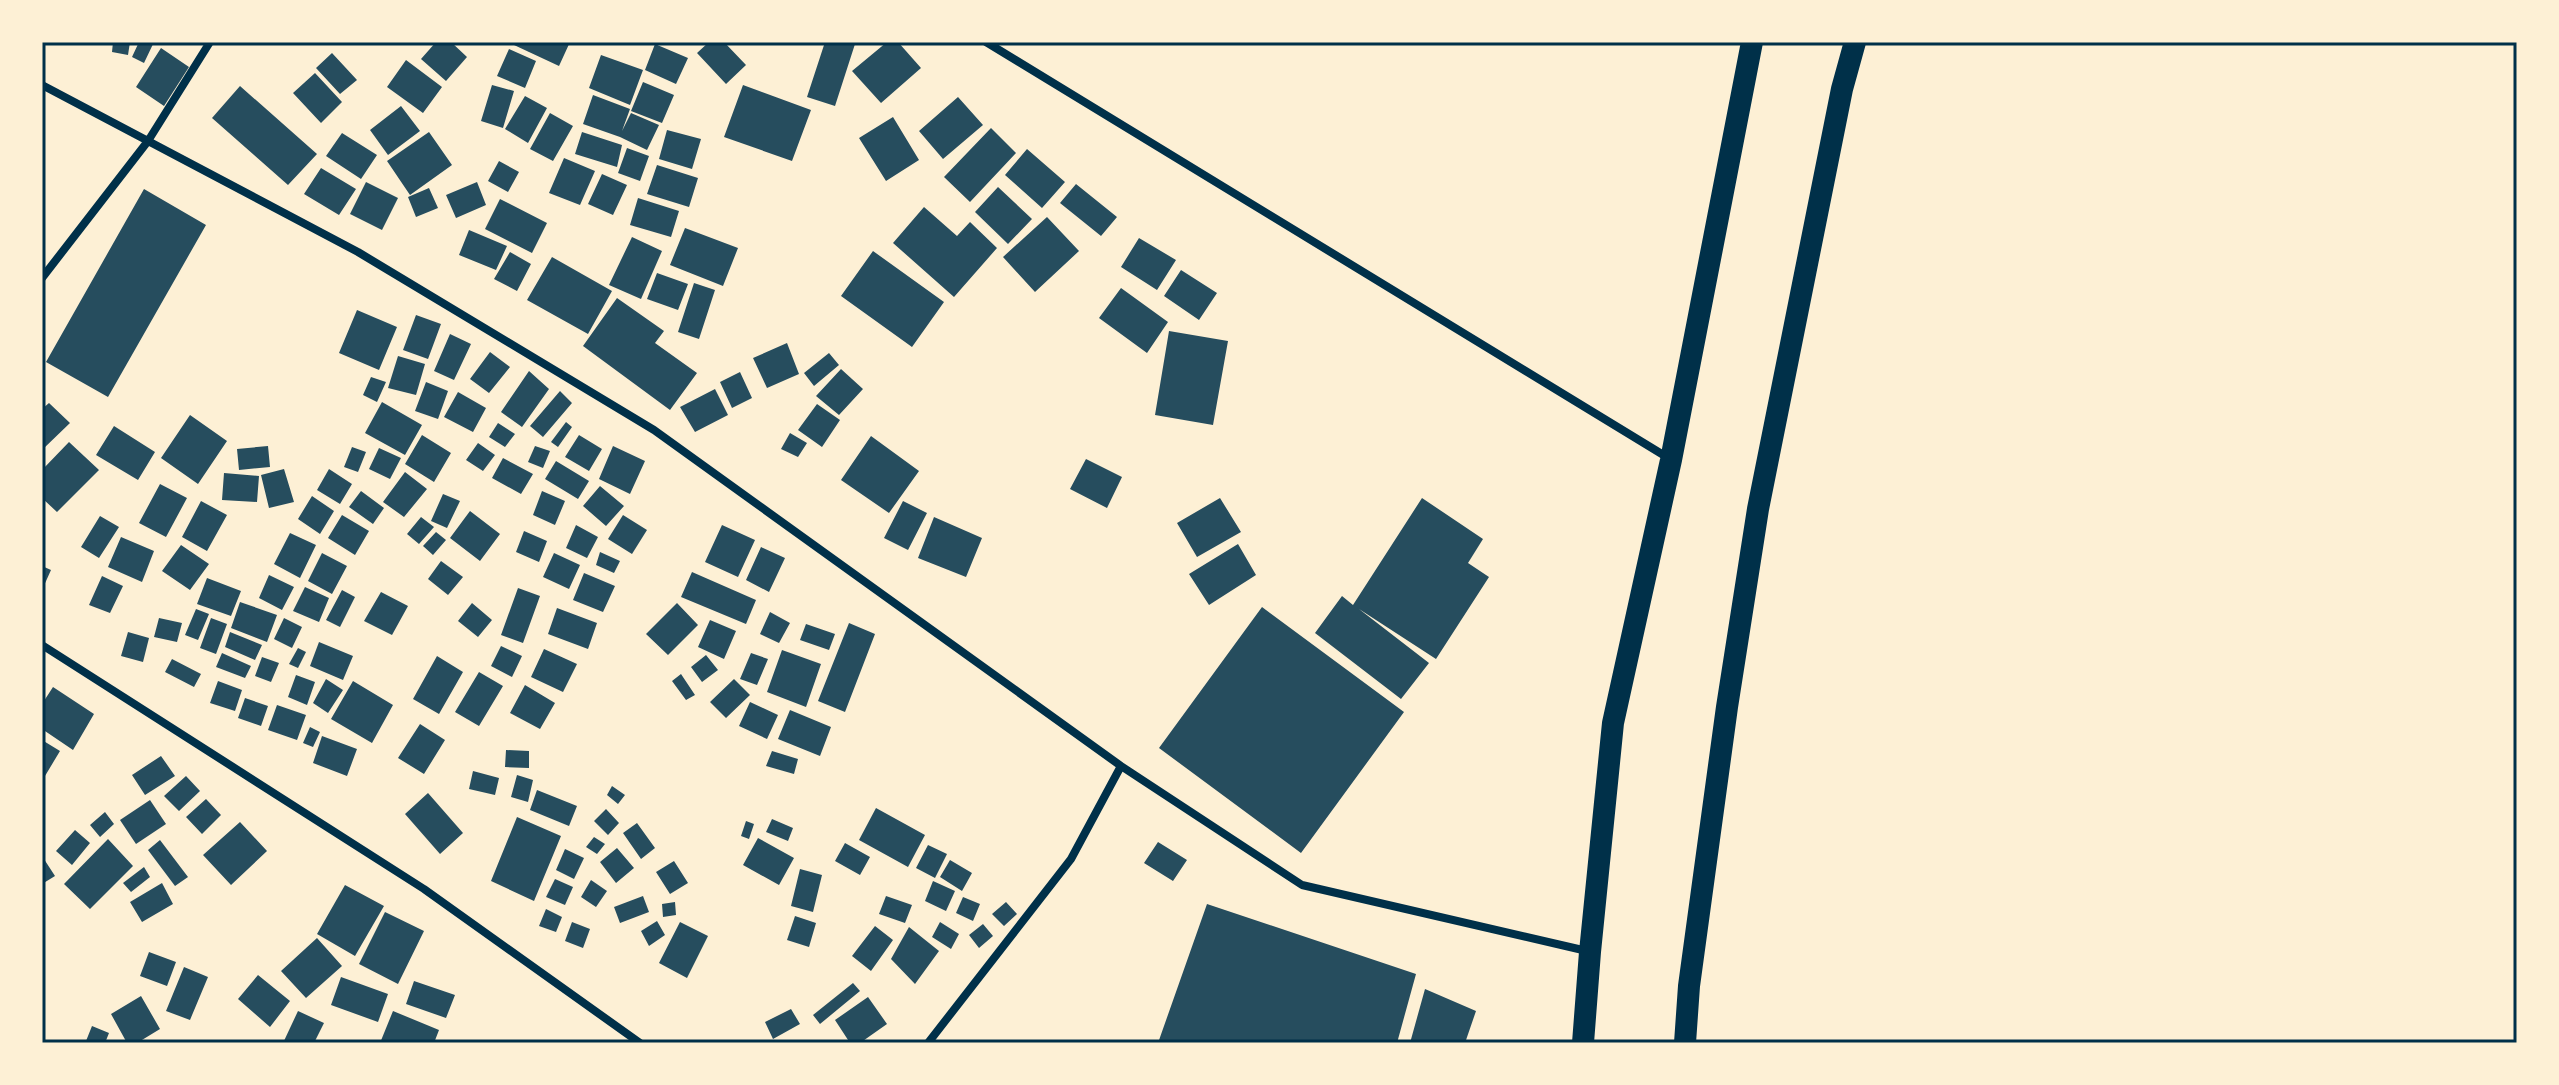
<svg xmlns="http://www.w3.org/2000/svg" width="2559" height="1085" font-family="Inter,sans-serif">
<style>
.building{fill:#264d5e}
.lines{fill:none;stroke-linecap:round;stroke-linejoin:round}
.minor{stroke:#003049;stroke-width:8}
.trunk{stroke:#003049;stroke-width:22}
.neatline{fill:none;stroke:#003049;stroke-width:3}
</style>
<rect width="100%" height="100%" fill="#fdf0d5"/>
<path class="building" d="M113,42H130L128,55L112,52Z
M139,42H154L144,63L132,57Z
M436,42H451L467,57L446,81L421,59Z
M515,42H570L559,66L514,45Z
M709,42H724L746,65L726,84L697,53Z
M825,42H847L855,44L835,106L807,97Z
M887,42H898L921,68L881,103L852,71Z
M655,44L688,58L676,84L645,70Z
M161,48L189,67L164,106L136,87Z
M509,49L536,61L525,88L497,76Z
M332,53L357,80L340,94L316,68Z
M601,55L643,70L630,105L589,88Z
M406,60L442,87L423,113L387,87Z
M315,73L342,102L321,123L293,93Z
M643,82L674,95L662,123L631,111Z
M492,85L514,91L503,128L481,121Z
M743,85L811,110L792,161L724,137Z
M240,86L317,154L288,185L212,118Z
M593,95L630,109L622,131L631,113L659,125L647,150L620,137L583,124Z
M525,96L547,108L528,143L505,129Z
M958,97L983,125L943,159L919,131Z
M401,106L420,131L388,155L370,130Z
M550,113L573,126L553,161L530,149Z
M893,117L919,160L886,181L859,138Z
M991,128L1016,153L970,202L944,177Z
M667,130L701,139L692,169L659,159Z
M429,132L452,165L410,195L387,161Z
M582,132L622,145L617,167L575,154Z
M342,133L377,155L361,179L326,156Z
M627,148L649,156L640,181L618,173Z
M1027,149L1065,182L1042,208L1005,175Z
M564,158L595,171L580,205L549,193Z
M499,161L519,172L508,192L488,181Z
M657,165L698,178L689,207L647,194Z
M321,168L356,189L339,215L304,194Z
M602,174L627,185L613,215L588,204Z
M366,182L398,198L382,230L350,214Z
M477,182L486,205L456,218L446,195Z
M1076,184L1117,217L1101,236L1060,203Z
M998,187L1032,219L1008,244L975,212Z
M429,188L438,208L416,217L408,197Z
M144,189L206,225L108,397L46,362Z
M638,198L679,211L671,237L630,225Z
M500,199L547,223L532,253L485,229Z
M924,207L957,236L970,222L997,248L954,297L893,243Z
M1047,217L1079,251L1035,292L1003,257Z
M685,228L738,248L723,286L670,265Z
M469,230L507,246L496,270L459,255Z
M632,237L662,251L641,299L609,285Z
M1139,238L1176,260L1157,290L1121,267Z
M873,251L944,302L912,347L841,296Z
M510,252L531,264L517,291L494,279Z
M552,257L612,291L588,334L527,300Z
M1181,270L1217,293L1199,320L1164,296Z
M657,273L688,284L678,310L647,299Z
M694,283L715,290L699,339L678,332Z
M1121,288L1168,322L1147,353L1099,318Z
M617,298L664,331L655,343L697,373L670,410L583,346Z
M357,310L397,327L379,370L339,353Z
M416,315L441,324L428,359L403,350Z
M1169,331L1228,341L1213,425L1155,415Z
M450,334L471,344L454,380L434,371Z
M787,343L799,374L767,388L753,358Z
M490,352L510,367L489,393L470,379Z
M829,353L839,365L814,386L804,373Z
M398,356L425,364L416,395L388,388Z
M841,369L863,389L839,415L816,396Z
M529,371L549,389L522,427L501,412Z
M740,372L752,398L732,408L720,382Z
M371,377L386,382L377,402L363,395Z
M426,382L448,391L438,419L415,411Z
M715,389L728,415L695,432L680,407Z
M560,391L572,403L543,437L530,426Z
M458,392L486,408L473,432L444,417Z
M382,402L422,425L405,455L365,433Z
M49,403L70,423L42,450V409Z
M817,404L840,420L822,447L798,430Z
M190,415L227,441L198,484L161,458Z
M566,422L572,427L558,447L551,442Z
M498,423L515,434L505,447L489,437Z
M114,426L155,452L138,480L96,455Z
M790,433L807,443L798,457L781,449Z
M422,435L451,453L434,482L405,464Z
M579,435L602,449L589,471L565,457Z
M871,436L919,471L889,513L841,480Z
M69,442L99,470L57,512L42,498V470Z
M478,443L495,455L483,471L466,460Z
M268,446L270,467L239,470L237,449Z
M535,446L550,451L543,468L528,462Z
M613,446L645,461L630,494L599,479Z
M352,447L366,452L358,472L344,467Z
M379,448L401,458L390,479L369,469Z
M503,458L533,474L521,494L492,478Z
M1086,459L1122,477L1107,508L1070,489Z
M556,461L589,481L578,499L545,479Z
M284,469L294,502L269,508L261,475Z
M329,469L352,484L340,504L317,490Z
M405,472L427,489L404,517L383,502Z
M224,473L259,476L257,502L222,500Z
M160,484L187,498L166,537L139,523Z
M600,486L624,506L606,526L583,506Z
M361,491L384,508L373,524L349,507Z
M542,491L565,501L555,525L533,515Z
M443,494L460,501L447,528L431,521Z
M312,496L334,511L320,534L298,519Z
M1220,498L1241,532L1197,557L1177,523Z
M1422,498L1483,539L1468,563L1489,577L1436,659L1359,609L1429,663L1401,699L1315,633L1342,596L1353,605Z
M201,501L227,515L207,551L182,537Z
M903,501L927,513L908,550L884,538Z
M470,511L500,534L480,561L450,538Z
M342,515L369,531L355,555L328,538Z
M623,515L647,530L632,554L608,539Z
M100,516L119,527L99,558L81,547Z
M421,517L434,527L419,544L407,534Z
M934,517L982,538L966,577L918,558Z
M576,525L598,537L587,558L566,548Z
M722,525L755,540L738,577L705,562Z
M524,531L547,541L539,562L516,552Z
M436,532L446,540L433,555L423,546Z
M290,533L316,545L300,578L274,564Z
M121,537L154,551L142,582L108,567Z
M1238,544L1256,575L1209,605L1189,574Z
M181,545L209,564L190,590L162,571Z
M761,547L785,558L769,592L746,580Z
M600,552L620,561L614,573L596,565Z
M322,553L347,566L332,594L308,581Z
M554,553L580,565L569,589L543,577Z
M441,561L463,577L448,595L428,579Z
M42,566L51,570L42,590Z
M692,572L756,600L746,624L681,597Z
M584,573L615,586L603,612L573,600Z
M269,575L294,587L282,610L259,598Z
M102,576L123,586L110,613L89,605Z
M207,578L241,591L231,616L197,604Z
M305,587L329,598L319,622L293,611Z
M518,588L540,596L523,643L501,635Z
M342,590L355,597L340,627L326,620Z
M381,592L408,606L392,635L364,621Z
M240,602L277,615L267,642L231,628Z
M472,603L492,620L478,637L458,621Z
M677,603L698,625L668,655L646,634Z
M1262,607L1404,712L1301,853L1159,748Z
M557,608L597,623L588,649L548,634Z
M196,609L209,614L198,640L185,635Z
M770,612L790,623L779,643L760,634Z
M159,618L182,623L177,642L154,637Z
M211,618L227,624L216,654L200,648Z
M284,618L302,627L292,648L274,639Z
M710,620L736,631L724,659L698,647Z
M849,623L875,634L845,712L818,701Z
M806,624L835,634L829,650L800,640Z
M128,632L149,638L143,662L121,656Z
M230,632L262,645L255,660L225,647Z
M319,642L353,656L343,680L310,666Z
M501,646L522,656L512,677L491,666Z
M298,648L306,652L298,668L289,664Z
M544,649L577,664L563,692L531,677Z
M782,650L821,664L806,707L767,692Z
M222,653L251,666L245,678L216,667Z
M751,653L768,659L757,685L740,679Z
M706,655L718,670L702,682L691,667Z
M437,656L463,672L439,714L413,699Z
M262,657L279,663L271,682L255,676Z
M172,659L201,674L194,687L165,672Z
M479,672L503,686L479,726L455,712Z
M681,674L695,695L686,700L672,681Z
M296,675L315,682L307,705L288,697Z
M326,679L343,690L328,713L313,703Z
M734,679L750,695L726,718L710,702Z
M218,681L242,690L235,711L210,703Z
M353,681L393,705L372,743L331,719Z
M525,685L555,703L540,729L510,713Z
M53,687L94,714L73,750L42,729V704Z
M245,698L268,706L261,726L238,718Z
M750,702L778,715L767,739L739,726Z
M277,705L306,715L297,740L268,730Z
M790,710L831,727L820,756L778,739Z
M420,724L445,740L424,774L398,758Z
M310,727L320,732L313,747L303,743Z
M322,736L357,749L347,776L313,763Z
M42,740L60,751L45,776L42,774Z
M506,750L529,751V768L505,767Z
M772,751L798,759L794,774L766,766Z
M161,756L175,776L145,795L132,775Z
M473,771L499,778L495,795L469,789Z
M517,775L533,780L528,802L511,797Z
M186,776L200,791L179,811L164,796Z
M612,786L625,795L618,804L607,795Z
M537,790L577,806L569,826L530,810Z
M428,793L463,833L440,854L405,814Z
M206,799L221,815L202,834L186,817Z
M150,800L166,824L136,844L120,820Z
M876,808L925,835L908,867L859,840Z
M606,809L619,823L608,835L594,821Z
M105,812L114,824L100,837L90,825Z
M517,817L561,836L534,901L491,881Z
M772,819L793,828L788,841L766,832Z
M746,821L754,824L749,839L741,836Z
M240,822L267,851L231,885L203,855Z
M637,823L655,848L641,859L623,833Z
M75,830L90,843L72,865L56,851Z
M594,837L605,844L597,854L586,847Z
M758,838L794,858L779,885L743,865Z
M108,839L133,866L90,909L64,884Z
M160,840L188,877L175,886L148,850Z
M1158,842L1187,860L1173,881L1144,863Z
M845,843L870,857L860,875L835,861Z
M928,845L947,854L935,878L916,868Z
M617,848L634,868L616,883L600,862Z
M565,849L584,858L574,879L556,870Z
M42,856L55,876L42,884Z
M950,860L972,873L962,891L940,877Z
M674,861L688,883L670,894L656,872Z
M144,867L150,877L131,892L123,883Z
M800,869L822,875L813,912L791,906Z
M555,879L573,887L565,905L546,897Z
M591,880L607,891L596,907L581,897Z
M933,881L955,891L946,911L925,901Z
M162,883L173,904L142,922L130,902Z
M345,885L384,906L355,956L317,934Z
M643,896L649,912L620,923L614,907Z
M886,896L912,905L905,923L879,914Z
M963,897L980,904L973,921L956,913Z
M675,902L676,915L663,917L662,904Z
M1006,902L1017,914L1004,926L992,914Z
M1207,904L1416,974L1397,1043H1158Z
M546,909L562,917L556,932L539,926Z
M385,912L424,931L398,984L359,964Z
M795,916L816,923L809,947L787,940Z
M657,921L665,935L649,946L641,931Z
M572,922L590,929L583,948L565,941Z
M680,922L708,936L687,978L659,963Z
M940,922L959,934L951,949L932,937Z
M983,924L993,936L979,948L969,935Z
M875,926L893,940L871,971L852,956Z
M909,927L939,951L915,984L891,959Z
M317,938L342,966L306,998L281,971Z
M149,952L176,962L167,986L140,976Z
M184,967L208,977L190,1020L166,1011Z
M258,975L290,1001L270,1027L238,999Z
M341,977L388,994L378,1022L331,1005Z
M414,981L455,995L446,1018L406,1004Z
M853,983L860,991L820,1024L813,1015Z
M1425,989L1476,1011L1465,1043H1410Z
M141,996L160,1029L137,1043H127L111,1014Z
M868,997L887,1024L860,1043H850L835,1020Z
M791,1009L800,1024L773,1039L765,1022Z
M298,1011L324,1023L314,1043H283Z
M393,1011L439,1030L434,1043H380Z
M92,1026L109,1033L105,1043L86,1041Z"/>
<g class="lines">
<path class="minor" d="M986,42L1670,459
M42,85L358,252L654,430L1121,766L1302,885L1587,951
M42,278L148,141L210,42
M42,645L424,889L640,1043
M928,1043L1071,859L1121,766"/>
<path class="trunk" d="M1583,1043L1590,952L1613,723L1671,460L1752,42
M1685,1043L1689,986L1727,707L1758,509L1842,89L1855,42"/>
</g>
<rect width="2559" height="1085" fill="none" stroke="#fdf0d5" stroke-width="88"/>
<rect x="44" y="44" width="2471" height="997" class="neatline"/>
</svg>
